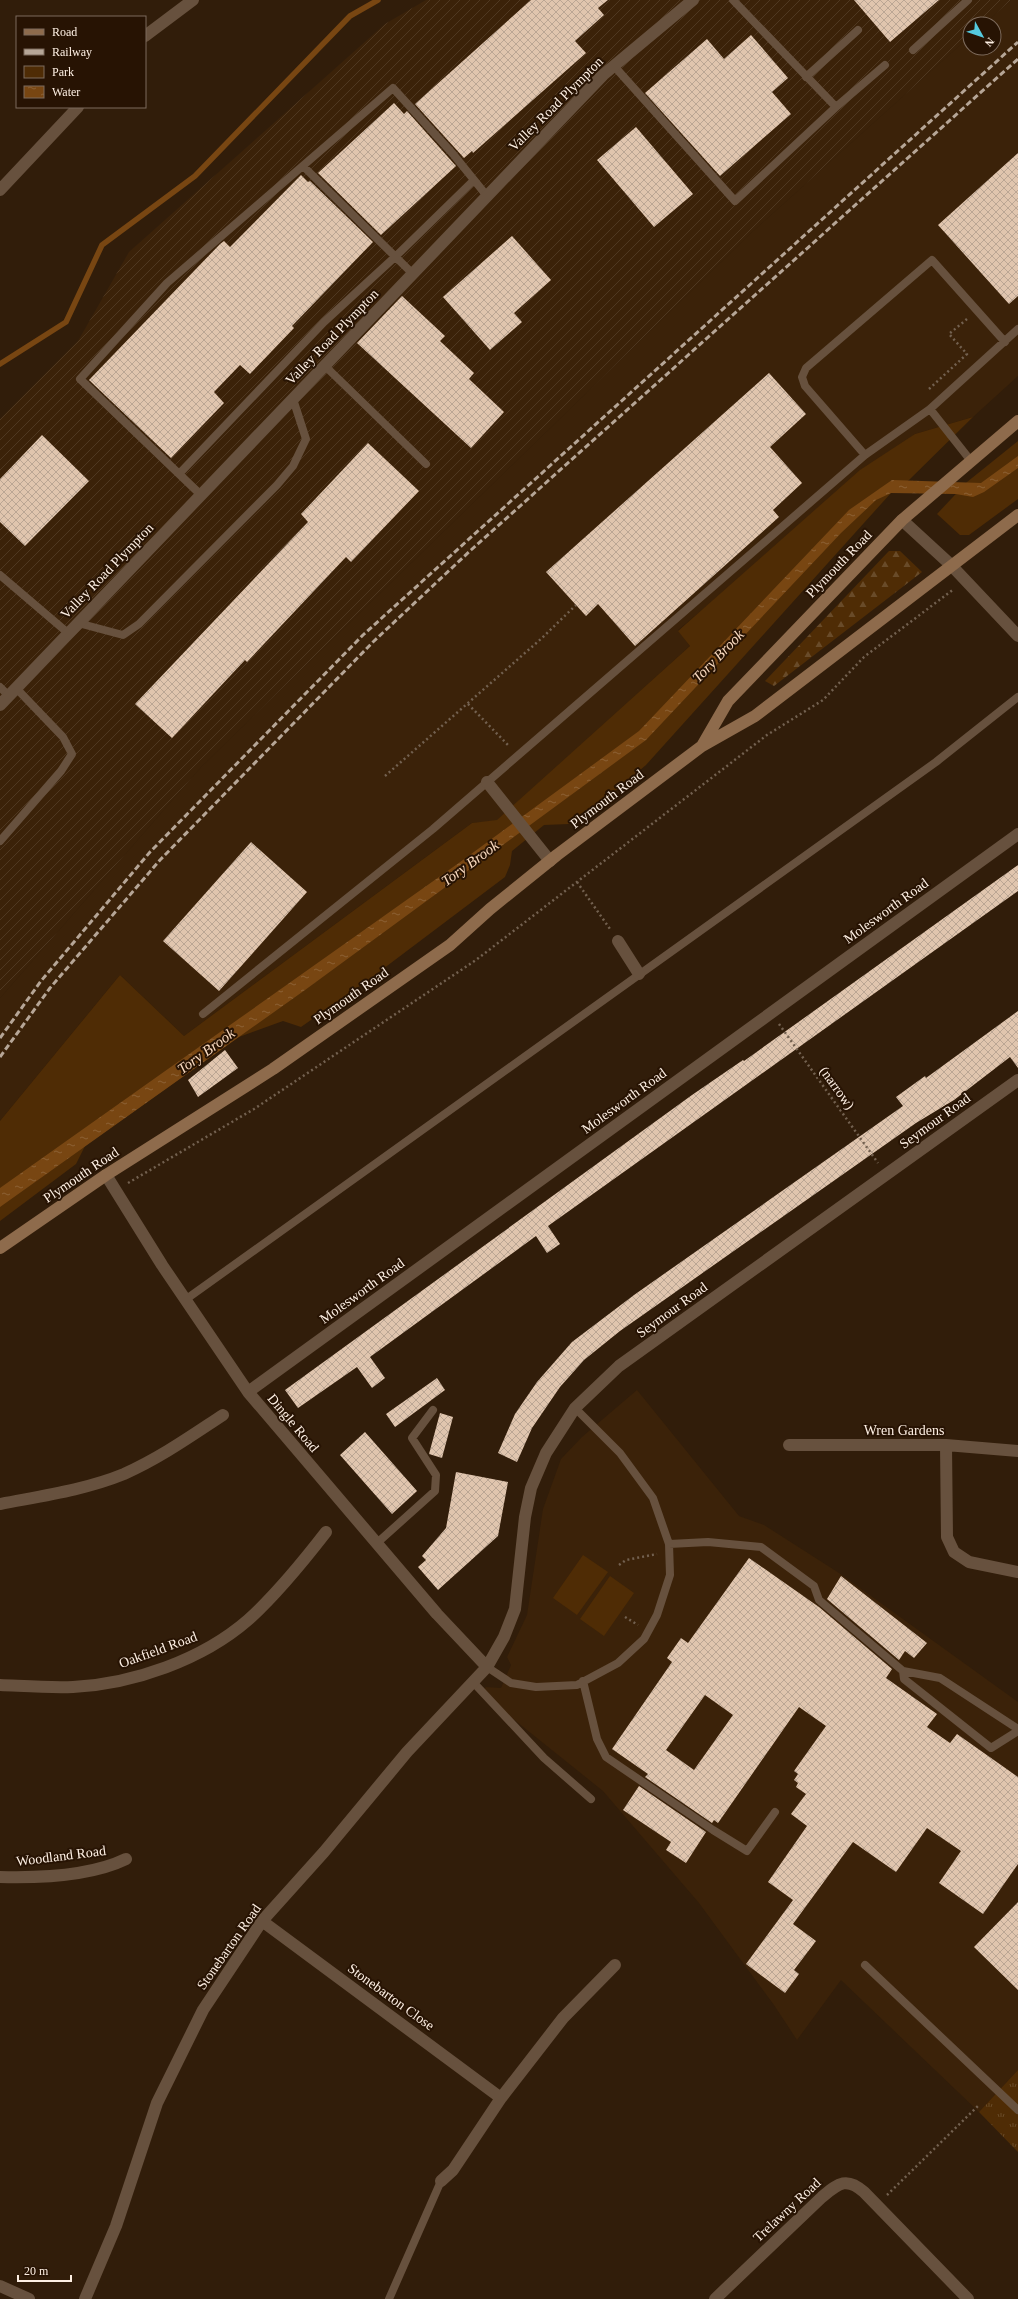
<svg xmlns="http://www.w3.org/2000/svg" width="1018" height="2299" font-family="'Times New Roman',serif">
<style>
.built{fill:#3b2209}
.industrial{fill:url(#industrial-furrows)}
.green{fill:#4f2c05}
.forest{fill:url(#forest-firs)}
.park{fill:url(#park-tufts)}
.water{fill:url(#water-ripples)}
.lines{fill:none;stroke-linecap:round;stroke-linejoin:round}
.stream{stroke:#784612;stroke-width:5.5}
.building{fill:url(#building-cross-hatch);fill-rule:evenodd}
.path{stroke:#736150;stroke-width:2.5;stroke-dasharray:2 3;stroke-linecap:butt}
.service{stroke:#67513e;stroke-width:8}
.minor{stroke:#67513e;stroke-width:12}
.secondary{stroke:#8e6b4c;stroke-width:12}
.rail{stroke:#b6a697;stroke-width:3;stroke-dasharray:6 3;stroke-linecap:butt}
.labels{text-anchor:middle;dominant-baseline:central;stroke-width:4;stroke-linejoin:round;paint-order:stroke}
.street-label{font-size:14px;fill:#fef0e4;stroke:#271303}
.water-label{font-size:15px;font-style:italic;fill:#f9dac0;stroke:#271303}
</style>
<defs>
<pattern id="industrial-furrows" width="10" height="10" patternUnits="userSpaceOnUse"><rect width="10" height="10" fill="#3b2209"/><path d="M-1 1l2-2M0 10L10 0M9 11l2-2" fill="none" stroke="#4f3821"/></pattern>
<pattern id="forest-firs" width="22" height="20" patternUnits="userSpaceOnUse"><rect width="22" height="20" fill="#4f2c05"/><path d="M5 1l3.5 6h-7zM16 11l3.5 6h-7z" fill="#694b29"/></pattern>
<pattern id="park-tufts" width="24" height="20" patternUnits="userSpaceOnUse"><rect width="24" height="20" fill="#4f2c05"/><path d="M3 7l-1-3M5 7V3M7 7l1-3M15 17l-1-3M17 17v-4M19 17l1-3" fill="none" stroke="#694b29"/></pattern>
<pattern id="water-ripples" width="26" height="14" patternUnits="userSpaceOnUse"><rect width="26" height="14" fill="#784612"/><path d="M2 4q2-2 4 0t4 0M15 11q2-2 4 0t4 0" fill="none" stroke="#8c6134"/></pattern>
<pattern id="building-cross-hatch" width="8" height="8" patternUnits="userSpaceOnUse"><rect width="8" height="8" fill="#e0c5ae"/><path d="M0 0l8 8M0 8l8-8" fill="none" stroke="#bba694"/></pattern>
</defs>
<rect width="100%" height="100%" fill="#311d0a"/>
<path class="built" d="M1011,0H1018V376L973,417L915,434L678,630L690,646L497,821L472,823L184,1036L120,975L0,1121V998L201,767L752,232L970,36V48H994V24H984Z
M637,1390L739,1516L764,1525L839,1573L1018,1702V2070L979,2112L841,1980L797,2040L774,2005L699,1903L603,1791L481,1693L486,1687L501,1688L511,1665L507,1657L527,1615L543,1509L561,1459L582,1437Z"/>
<path class="industrial" d="M426,0H1011L984,24H970V36L752,232L201,767L0,998V419L78,341L129,252L385,24Z"/>
<path class="green" d="M973,417L909,480L891,493L646,765L596,807L569,824L544,825L512,851L510,865L505,877L371,978L301,1027L283,1021L239,1037L85,1146L76,1164L0,1221V1121L120,975L184,1036L472,823L497,820L690,646L678,631L860,470L915,434Z
M1018,441V499L969,535H960L937,514L967,482Z
M583,1555L608,1572L577,1615L553,1598Z
M610,1576L634,1593L604,1636L580,1619Z"/>
<path class="forest" d="M889,551H900L922,572L774,686L765,681Z"/>
<path class="park" d="M1018,2070V2152L979,2112Z"/>
<path class="water" d="M1018,456V468L984,492L973,497L956,494L891,493L876,500L841,533L646,740L305,990L0,1207V1188L463,860L639,731L849,510L892,480L981,483Z"/>
<g class="lines">
<path class="stream" d="M0,364L66,322L102,245L195,176L350,16L378,0"/>
</g>
<path class="building" d="M531,0H608L598,8L604,15L575,41L586,53L473,153L472,151L464,158L415,104Z
M854,0H939L890,42Z
M751,35L788,78L772,92L791,114L720,176L645,93L707,39L724,59Z
M394,103L404,114L407,111L456,166L381,235L318,173Z
M636,127L693,194L654,227L597,160Z
M1018,153V296L1009,304L938,225Z
M301,175L308,182L310,181L373,242L292,326L294,328L250,374L240,365L214,392L224,403L171,458L89,380L220,244L224,241L230,247Z
M512,236L551,280L514,313L522,322L490,350L443,297Z
M402,296L445,336L440,341L474,373L469,379L504,412L471,448L357,343Z
M769,373L806,414L770,447L802,483L773,510L779,517L635,646L598,604L586,616L546,572Z
M42,435L89,481L25,546L0,522V479Z
M368,443L419,491L351,562L346,557L247,662L245,660L172,738L135,704L308,522L301,514Z
M251,842L307,892L219,991L163,941Z
M1018,865V891L548,1226L560,1244L547,1253L536,1236L370,1357L385,1378L372,1388L357,1367L298,1408L285,1390L692,1095L743,1060L744,1061Z
M1018,1011V1068L1010,1057L954,1100L916,1123L620,1331L584,1360L560,1387L532,1428L517,1462L498,1453L515,1414L537,1382L572,1342L634,1295L903,1106L896,1097L925,1076L926,1078Z
M225,1050L238,1068L198,1097L188,1080Z
M437,1378L445,1390L395,1427L386,1414Z
M440,1413L453,1417L442,1458L429,1454Z
M365,1432L417,1491L392,1514L340,1455Z
M456,1472L508,1482L498,1536L438,1590L418,1567L426,1560L422,1556L446,1528Z
M749,1558L819,1607L892,1669L886,1678L937,1714L927,1727L950,1743L957,1734L1018,1777V1864L983,1914L939,1883L961,1851L927,1828L896,1872L853,1842L793,1924L816,1941L794,1970L799,1974L785,1993L746,1964L793,1900L768,1882L807,1826L791,1814L806,1794L796,1787L798,1783L794,1780L798,1774L794,1771L826,1726L799,1707L718,1823L714,1820L712,1823L645,1777L648,1774L612,1749L672,1662L667,1658L681,1638L688,1643ZM705,1695L733,1715L694,1770L666,1750Z
M841,1576L927,1643L914,1658L905,1651L899,1660L827,1599Z
M639,1786L706,1832L686,1863L666,1850L671,1842L623,1810Z
M1018,1902V1990L974,1947Z"/>
<g class="lines">
<path class="path" d="M929,389L967,354L949,334L967,319
M468,704L509,746
M385,776L542,638L576,605
M577,882L610,929
M779,1024L878,1163
M128,1183L254,1109L476,960L767,735L823,700L864,657L954,589
M619,1565L626,1560L657,1554
M625,1617L638,1625
M887,2195L978,2106"/>
<path class="service" d="M733,0L836,107
M913,50L968,0
M614,66L735,201L836,107L885,65
M806,77L858,30
M303,166L413,274
M325,366L426,464
M930,409L971,461
M865,455L805,386L802,377L806,368L932,260L1005,342
M179,474L324,322L396,256L474,180
M201,495L80,379L167,283L393,88L453,154L487,196
M0,575L68,633
M78,623L123,635L139,624L277,485L293,466L306,439L293,399
M0,687L9,696
M0,841L61,771L72,754L63,737L16,688
M203,1014L433,829L865,455L930,409L1018,329
M185,1300L936,762L1018,697
M377,1543L435,1491L436,1475L412,1438L433,1410
M669,1544L708,1542L761,1547L814,1586L819,1600L903,1671L940,1678L1018,1729
M487,1667L511,1683L536,1687L577,1685L618,1663L644,1639L657,1615L670,1575L669,1544L653,1498L620,1453L575,1408
M903,1671L904,1679L991,1748L1018,1731
M583,1681L597,1739L606,1757L713,1830L747,1851L775,1812
M473,1682L544,1758L591,1799
M865,1965L1018,2110
M389,2299L441,2181"/>
<path class="minor" d="M145,36L193,0
M0,190L78,107
M902,520L951,565L1018,636
M0,705L603,75L693,0
M487,782L550,861
M618,941L639,974
M106,1175L162,1265L248,1392L437,1614L487,1667
M248,1392L1018,834
M789,1445H946L1018,1451
M946,1445L947,1537L954,1552L969,1562L1018,1572
M0,1504C41,1496 85,1490 124,1474C160,1458 191,1436 223,1415
M0,1685C24,1686 49,1688 73,1687C133,1684 202,1660 248,1620C277,1594 302,1563 326,1532
M0,1877C38,1878 91,1876 126,1859
M262,1921L501,2098
M441,2181L453,2170L501,2098L563,2018L615,1965
M0,2286L29,2299
M85,2299L116,2226L157,2103L203,2010L262,1921L324,1852L407,1752L487,1667L504,1637L515,1609L525,1517L531,1488L546,1453L575,1408L619,1366L1018,1080
M715,2299L822,2197C838,2184 846,2176 864,2192L968,2299"/>
<path class="secondary" d="M702,746L728,701L902,520L1018,421
M0,1248L106,1175L273,1069L450,945L490,909L557,855L702,746L755,716L1018,515"/>
<path class="rail" d="M0,1038L41,981L150,852L363,635L1018,42
M0,1057L50,988L160,860L373,642L471,550L1018,59"/>
</g>
<g class="labels">
<g class="street-label">
<text transform="translate(556 104) rotate(-45)">Valley Road Plympton</text>
<text transform="translate(332 337) rotate(-46)">Valley Road Plympton</text>
<text transform="translate(839 564) rotate(-46)">Plymouth Road</text>
<text transform="translate(107 571) rotate(-46)">Valley Road Plympton</text>
<text transform="translate(607 799) rotate(-37)">Plymouth Road</text>
<text transform="translate(886 911) rotate(-36)">Molesworth Road</text>
<text transform="translate(351 996) rotate(-35)">Plymouth Road</text>
<text transform="translate(837 1088) rotate(54)">(narrow)</text>
<text transform="translate(624 1101) rotate(-36)">Molesworth Road</text>
<text transform="translate(935 1121) rotate(-36)">Seymour Road</text>
<text transform="translate(81 1175) rotate(-34)">Plymouth Road</text>
<text transform="translate(362 1291) rotate(-36)">Molesworth Road</text>
<text transform="translate(672 1310) rotate(-36)">Seymour Road</text>
<text transform="translate(293 1423) rotate(50)">Dingle Road</text>
<text x="904" y="1430">Wren Gardens</text>
<text transform="translate(158 1650) rotate(-20)">Oakfield Road</text>
<text transform="translate(61 1856) rotate(-7)">Woodland Road</text>
<text transform="translate(229 1947) rotate(-55)">Stonebarton Road</text>
<text transform="translate(391 1997) rotate(36)">Stonebarton Close</text>
<text transform="translate(787 2210) rotate(-43)">Trelawny Road</text>
</g>
<g class="water-label">
<text transform="translate(718 656) rotate(-46)">Tory Brook</text>
<text transform="translate(470 863) rotate(-36)">Tory Brook</text>
<text transform="translate(206 1051) rotate(-36)">Tory Brook</text>
</g>
</g>
<rect x="16" y="16" width="130" height="92" fill="#271303" stroke="#7d6b5d"/>
<rect x="24" y="29" width="20" height="6" fill="#8e6b4c" stroke="#7d6b5d"/>
<text x="52" y="36" font-size="12" fill="#fef0e4">Road</text>
<rect x="24" y="49" width="20" height="6" fill="#b6a697" stroke="#7d6b5d"/>
<text x="52" y="56" font-size="12" fill="#fef0e4">Railway</text>
<rect x="24" y="66" width="20" height="12" fill="#4f2c05" stroke="#7d6b5d"/>
<text x="52" y="76" font-size="12" fill="#fef0e4">Park</text>
<rect x="24" y="86" width="20" height="12" fill="url(#water-ripples)" stroke="#7d6b5d"/>
<text x="52" y="96" font-size="12" fill="#fef0e4">Water</text>
<g transform="translate(982 36) rotate(130)"><circle r="19" fill="#271303" stroke="#7d6b5d"/>
<path d="M0-3L7 15L0 10L-7 15Z" fill="#55cadf"/>
<text y="-6" font-size="11" font-weight="bold" text-anchor="middle" fill="#fef0e4">N</text>
</g>
<path d="M18 2275v6h53v-6" fill="none" stroke="#fef0e4" stroke-width="2"/>
<text x="24" y="2275" font-size="12" fill="#fef0e4" stroke="#271303" stroke-width="3" paint-order="stroke">20 m</text>
</svg>
